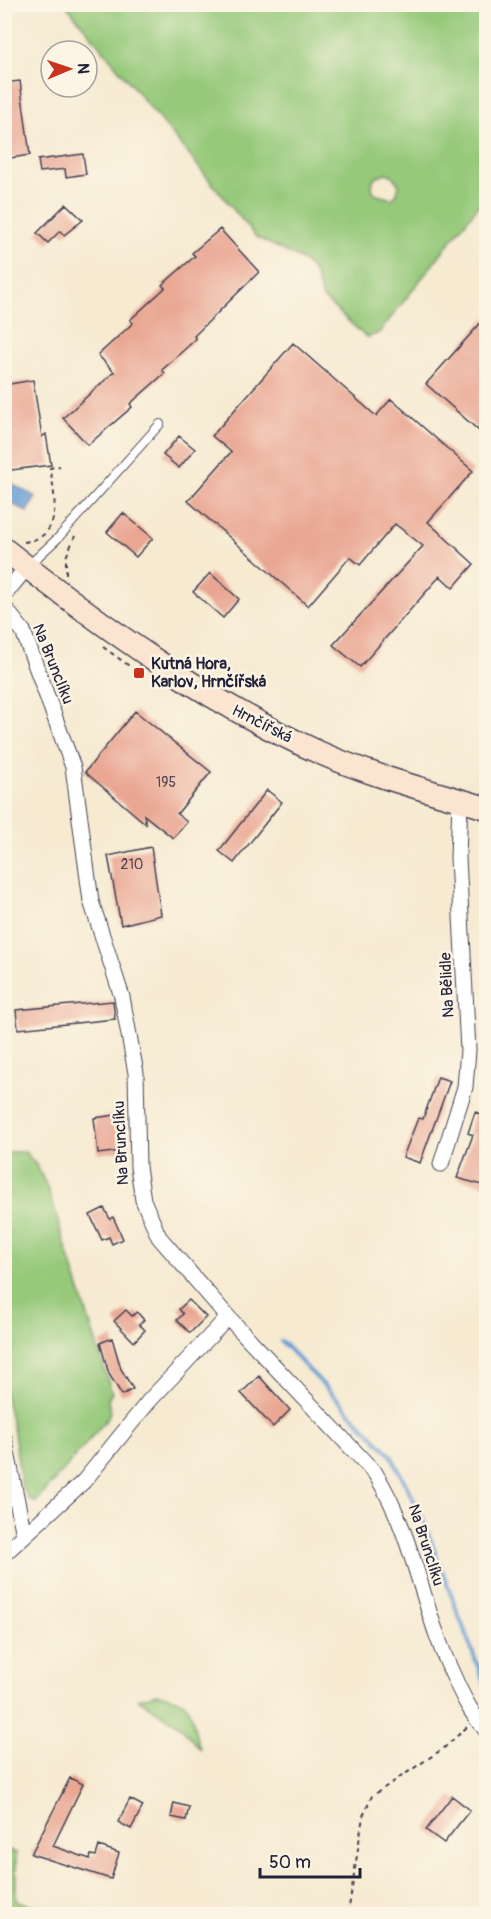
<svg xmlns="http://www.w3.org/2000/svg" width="491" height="1919" font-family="Pangolin,sans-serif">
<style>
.green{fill:#96c97a;stroke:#5c765a;stroke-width:1.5;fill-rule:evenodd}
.water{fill:#669dd4;stroke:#446088;stroke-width:1.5}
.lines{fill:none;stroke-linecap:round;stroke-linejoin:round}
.stream{stroke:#669dd4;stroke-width:4}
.building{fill:#e9a692}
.lane-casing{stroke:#424052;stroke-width:10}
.street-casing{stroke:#424052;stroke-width:17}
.secondary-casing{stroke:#424052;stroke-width:25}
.path{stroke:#424052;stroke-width:2;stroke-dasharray:4.5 4.5;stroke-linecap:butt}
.lane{stroke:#fff;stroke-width:8}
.street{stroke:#fff;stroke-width:15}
.secondary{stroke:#fce5d0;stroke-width:22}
.poi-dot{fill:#c8321e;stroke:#fcf5e5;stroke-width:2}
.labels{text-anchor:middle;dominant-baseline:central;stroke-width:5;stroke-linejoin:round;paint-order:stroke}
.number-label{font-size:14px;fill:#544351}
.street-label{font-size:16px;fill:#22223b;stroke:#fcf5e5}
.poi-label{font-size:16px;font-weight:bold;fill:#22223b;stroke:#fcf5e5;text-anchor:start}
</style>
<rect width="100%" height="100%" fill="#fcf5e5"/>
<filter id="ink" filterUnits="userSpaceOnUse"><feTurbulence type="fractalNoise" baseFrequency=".0167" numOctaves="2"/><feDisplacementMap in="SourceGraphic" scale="12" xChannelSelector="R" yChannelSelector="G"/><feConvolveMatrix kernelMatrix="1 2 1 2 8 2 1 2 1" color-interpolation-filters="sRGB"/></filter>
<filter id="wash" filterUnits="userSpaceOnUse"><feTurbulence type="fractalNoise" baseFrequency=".008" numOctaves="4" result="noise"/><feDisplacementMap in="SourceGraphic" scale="24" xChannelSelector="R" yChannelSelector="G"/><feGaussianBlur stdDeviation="1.35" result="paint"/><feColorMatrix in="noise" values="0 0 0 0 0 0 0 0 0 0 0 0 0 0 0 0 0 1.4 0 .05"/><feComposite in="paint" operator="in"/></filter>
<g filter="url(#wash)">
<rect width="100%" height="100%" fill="#f6ead1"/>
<path class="green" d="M66,5H486V196L379,333L369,337L365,336L322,297L315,274L304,261L256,237ZM385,173L392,175L399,185L397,194L392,199L377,195L372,189L373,179Z
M24,1151L37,1166L47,1187L112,1393L108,1400L110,1411L108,1418L36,1502L30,1501L21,1484L14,1432L5,1395L4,1153Z
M156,1694C204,1700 187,1722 201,1750L179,1725L138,1699Z
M5,1848L16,1853V1901L66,1914H5Z"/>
<path class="water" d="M4,480L36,497L27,512L5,500Z"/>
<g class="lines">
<path class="stream" d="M281,1341L391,1455L422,1517L486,1688"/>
</g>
<g id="blocks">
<path class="building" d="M20,81L30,155L4,159V83Z
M83,154L86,174L66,177L65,169L40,172L38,160Z
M66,204L83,220L64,235L60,231L48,243L37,233Z
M220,229L259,272L194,336L196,339L162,370L165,373L130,404L132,407L88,445L63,418L114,372L98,355L133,323L130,320L165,288L162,285L195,256L192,253Z
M486,317V437L426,384Z
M293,343L376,416L391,399L473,471L428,522L474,564L453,588L440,576L360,667L333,645L423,546L395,524L360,565L350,557L308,606L188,501L231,452L212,436Z
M33,380L42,437L46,434L51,465L4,471V385Z
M179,436L195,449L179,468L163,455Z
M123,513L153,538L136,557L107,532Z
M210,573L239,599L223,618L193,592Z
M135,711L211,772L177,814L187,822L173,838L144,815L146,824L85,772Z
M267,790L282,802L234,863L219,851Z
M151,847L161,915L121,925L108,856Z
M113,1001L115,1019L18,1029L16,1010Z
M438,1077L450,1081L420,1163L403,1157L418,1118L423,1119Z
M475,1112L486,1116V1166L483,1175L486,1176V1186L457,1178L473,1135L468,1133Z
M116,1115L121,1151L98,1154L94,1118Z
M104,1208L110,1219L113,1217L123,1239L112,1244L109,1237L102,1240L90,1215Z
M189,1300L206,1317L190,1333L177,1320L183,1314L179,1309Z
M126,1310L132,1316L137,1312L144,1320L139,1324L145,1330L134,1342L114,1321Z
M112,1338L121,1369L133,1389L122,1395L109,1374L100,1343Z
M259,1376L290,1410L273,1427L241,1393Z
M70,1778L83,1784L53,1846L90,1859L91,1855L96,1856L99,1846L119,1853L111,1879L31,1854Z
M452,1796L470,1810L444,1843L426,1830Z
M130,1799L143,1806L131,1829L118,1822Z
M174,1803L189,1807L186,1820L171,1817Z"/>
</g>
</g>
<g filter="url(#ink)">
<use href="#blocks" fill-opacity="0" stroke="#424052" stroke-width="1.5"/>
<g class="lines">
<g class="lane-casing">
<path id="lane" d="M29,565L58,538L160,424"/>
</g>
<g class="street-casing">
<path id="street" d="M4,595L27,567
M4,607L23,631L73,767L91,901L122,997L136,1073L138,1167L143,1200L159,1237L228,1317L375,1473C414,1535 422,1609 453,1675C462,1695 471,1714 486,1730
M441,1164L465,1087L468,1050L458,858L460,800
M4,1438L24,1535
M4,1554L84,1481L149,1401L228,1317"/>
</g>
<g class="secondary-casing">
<path id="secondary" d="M4,549C103,627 204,700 318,752C372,776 430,791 486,808"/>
</g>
<path class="path" d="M24,542C64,538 55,496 50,468L60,466
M66,574V557L75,536
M103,647L139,673
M348,1914L363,1816L372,1796L444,1748L467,1727"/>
<use href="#lane" class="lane"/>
<use href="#street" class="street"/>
<use href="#secondary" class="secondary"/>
</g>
</g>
<rect class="poi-dot" x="133" y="667" width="12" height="12" rx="3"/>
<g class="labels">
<g class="number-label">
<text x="166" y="782">195</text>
<text x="132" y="864">210</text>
</g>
<g class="street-label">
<text transform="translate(53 664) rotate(68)">Na Brunclíku</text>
<text transform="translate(262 724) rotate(27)">Hrnčířská</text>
<text transform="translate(447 985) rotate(-93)">Na Bělidle</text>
<text transform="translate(121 1143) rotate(-93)">Na Brunclíku</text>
<text transform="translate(426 1545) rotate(72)">Na Brunclíku</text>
</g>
<g class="poi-label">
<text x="151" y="664">Kutná Hora,<tspan x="151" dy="18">Karlov, Hrnčířská</tspan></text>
</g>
</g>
<rect width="491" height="1919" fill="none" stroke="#fcf5e5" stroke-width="24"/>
<g transform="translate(69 69) rotate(88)"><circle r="28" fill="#fcf5e5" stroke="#a5a1a1" stroke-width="1.5"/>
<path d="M0-4.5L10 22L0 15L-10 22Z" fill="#c8321e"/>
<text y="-9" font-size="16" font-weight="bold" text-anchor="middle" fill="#22223b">N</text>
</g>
<path d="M260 1868v9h100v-9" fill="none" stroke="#22223b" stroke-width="3"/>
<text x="269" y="1868" font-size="18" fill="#22223b" stroke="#fcf5e5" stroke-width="4.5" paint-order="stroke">50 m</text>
</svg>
